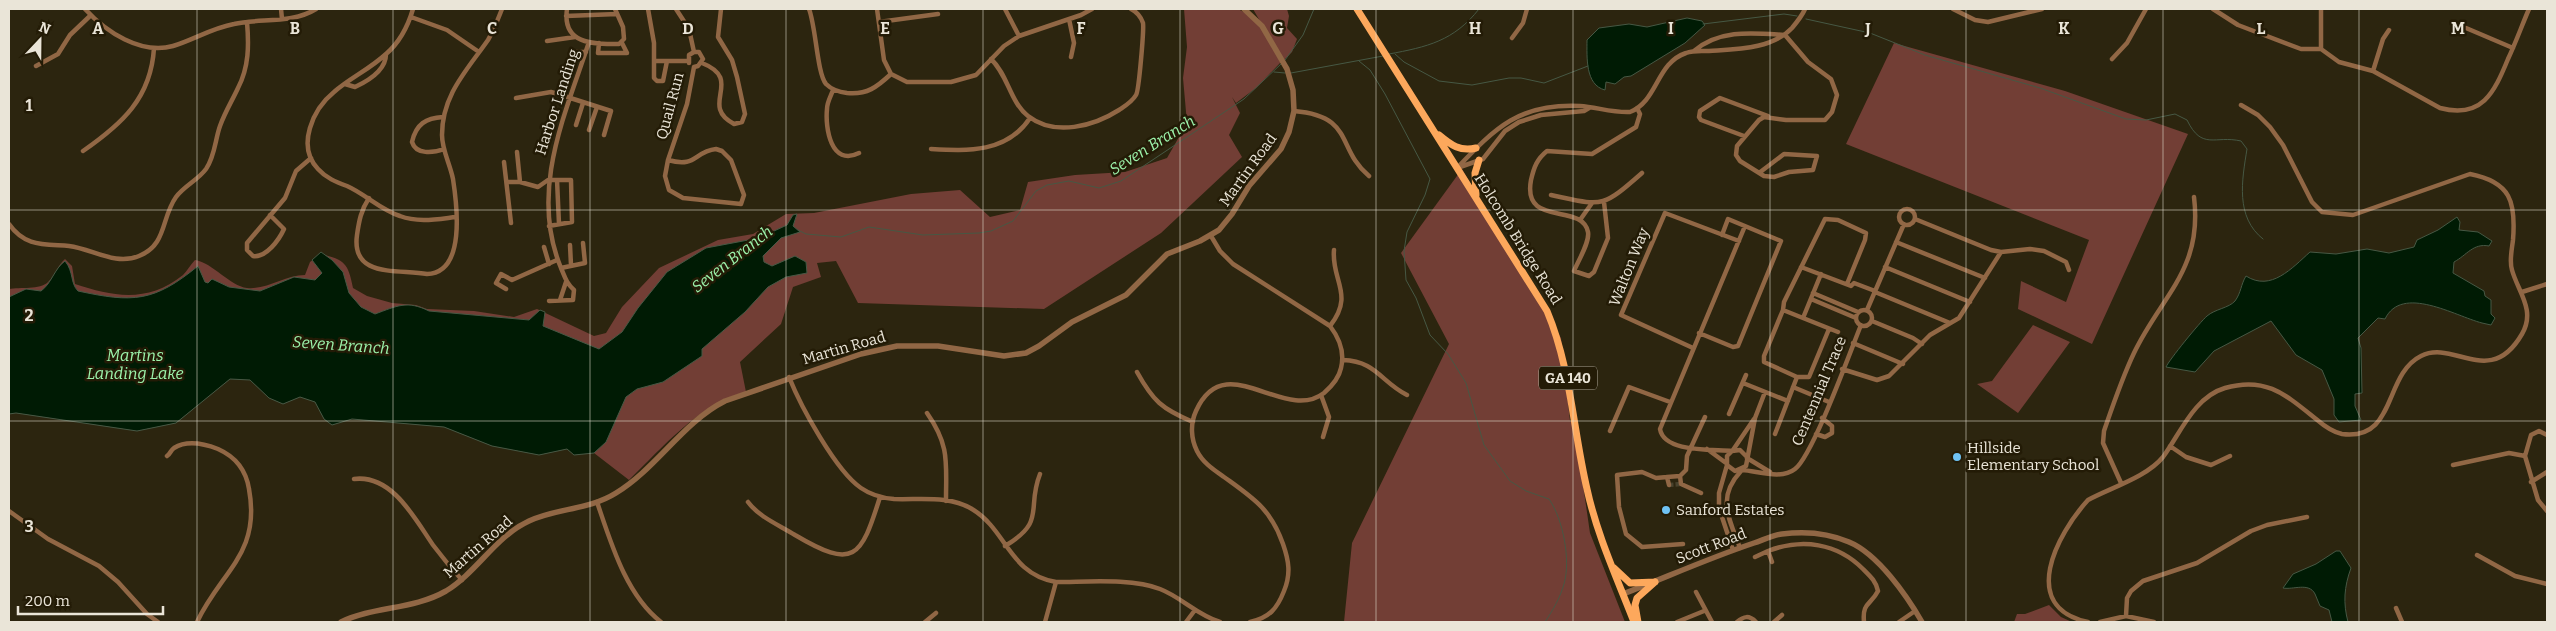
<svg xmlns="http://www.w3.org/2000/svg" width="2556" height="631" font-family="Bitter,serif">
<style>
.green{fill:#723e35}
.water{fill:#001b04;stroke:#465844}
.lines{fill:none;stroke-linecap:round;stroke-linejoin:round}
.stream{stroke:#465844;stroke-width:1}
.minor-tunnel{stroke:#48422d;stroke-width:4.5;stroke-dasharray:4.5 2;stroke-linecap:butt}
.minor{stroke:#916745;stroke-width:4.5}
.tertiary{stroke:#916745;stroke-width:5.5}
.primary{stroke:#fda85c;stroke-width:7}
.grid{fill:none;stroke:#eae5d8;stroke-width:1;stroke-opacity:0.55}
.poi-dot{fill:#6fc2f4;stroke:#231b06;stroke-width:2}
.labels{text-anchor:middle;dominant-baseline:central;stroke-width:5;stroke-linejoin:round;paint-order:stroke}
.shield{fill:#231b06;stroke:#aea899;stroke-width:1}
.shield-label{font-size:14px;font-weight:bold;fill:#eae5d8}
.street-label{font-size:15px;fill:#eae5d8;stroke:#231b06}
.poi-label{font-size:15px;fill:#eae5d8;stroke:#231b06;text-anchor:start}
.water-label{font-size:16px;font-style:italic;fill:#9cf3ab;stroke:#231b06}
.grid-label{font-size:16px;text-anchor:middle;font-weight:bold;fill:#eae5d8;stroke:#231b06;stroke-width:5;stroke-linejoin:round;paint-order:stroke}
</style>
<rect width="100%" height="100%" fill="#2c250f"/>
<path class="green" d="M1184,9H1238C1260,19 1270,43 1281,62L1256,88L1236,103L1232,97L1240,113L1229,135L1242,157L1161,233L1044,309L858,303L836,261L817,263L821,277L793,287L781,324L740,362L746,392C699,404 663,447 629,480L594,453L574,455L567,449L539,455L492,446L444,427L352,419L332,425L324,419L315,402L300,397L283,404L269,398L250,380L230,379L176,423L137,431L16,413L9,414V289C20,287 40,290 48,282C55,276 57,266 65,259L72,266L75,284C114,297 148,303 183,275C187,271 190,265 195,260C213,263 230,286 247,288C267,290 285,275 305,275L310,262L321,254C345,260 348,263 353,288L367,296L392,303L416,305L427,309L474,311L514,317L537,309L594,336L606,333L622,307L659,268L718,240L753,234L786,214L814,213L911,194L960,190L990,217L1020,210L1028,182L1075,175L1125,172L1167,158L1187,123L1183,78L1187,47Z
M1253,9H1287L1289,16L1287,28L1297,39L1292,52L1283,61Z
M1894,43L2065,91L2188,134L2092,344L2018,309L2021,281L2066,302L2089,240L1846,144Z
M1462,169L1561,338L1570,421L1574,423L1590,533L1625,622H1344L1352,543L1449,344L1401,253Z
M2033,325L2070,342L2018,413L1977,384L1992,381Z
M2049,605L2061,617L2072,622H2014L2017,614H2025Z"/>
<path class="water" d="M1687,18L1702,21L1705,25L1685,43L1631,76L1624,77L1615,84L1606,82L1605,90C1585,85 1587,57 1587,40L1599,28L1629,24L1647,27Z
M797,214L793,226L800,232L781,238L763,256L764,262L772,266L795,256L806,262L807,273L786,277L768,287L745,312L702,349V356L663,382L637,389L626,397L606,442L594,453L574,455L567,449L539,455L492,446L444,427L352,419L332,425L324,419L315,402L300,397L283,404L269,398L250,380L230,379L176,423L137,431L16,413L9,414V297L26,289L41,291C52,283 54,269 65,261C74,272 70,283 78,291C133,303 154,302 198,266L205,282L208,283L212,279L229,287L260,291L294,277L315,280L322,273L312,260L321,252L332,260L343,272L349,293L361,307L375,314C397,306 407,300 429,311L529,320L540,310L545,312L543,326L599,349L622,332L638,308L667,272L706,248L759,238L787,225L793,215Z
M2457,217L2460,222L2459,230L2478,232L2492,241L2489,246C2473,243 2467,255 2454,262L2453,273L2484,291L2485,296L2491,300V314L2495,318L2491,325L2482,323C2455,316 2402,284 2385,319L2378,318L2358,338L2361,348L2362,393L2355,394V406L2361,420L2339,422L2334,415V399L2322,370L2296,355L2271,321L2214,351L2195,372L2166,367C2169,360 2200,322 2207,316C2215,309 2229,308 2235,301C2241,293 2241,284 2246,276C2271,292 2292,268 2310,252L2336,254L2367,249L2389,253L2414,247L2417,240L2438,230Z
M2336,551H2340L2351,568C2344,587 2343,603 2348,622H2332L2329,610L2320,606C2318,602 2317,598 2315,594C2309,582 2293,590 2283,588L2293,574L2316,564Z"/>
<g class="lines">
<path class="stream" d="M1806,19L1870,33L1925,55L2040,88L2126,119L2146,120L2175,114L2187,120C2202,151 2215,135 2241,141L2247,149C2242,180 2235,217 2263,239
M1703,24L1784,14L1797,16
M1389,54C1427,47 1454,41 1479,9
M1395,54L1404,62L1439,81L1472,85L1509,78H1521L1544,83L1588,66
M1285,60L1303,35L1314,9
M1359,61L1370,70L1385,94L1430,179L1425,195L1407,232L1404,251L1406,280L1416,298L1430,335L1448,354L1466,383L1484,445L1510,481L1526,491L1549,499C1563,519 1571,560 1564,584C1560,598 1553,610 1545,622
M1274,72L1285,73
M1291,73L1383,56
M798,230L806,234L841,237L869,227L923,235L979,233L991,231L1013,221L1036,191L1047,185L1069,181L1099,188L1121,181L1244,99L1282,63"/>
<path class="minor-tunnel" d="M1669,485L1681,484"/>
<path class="minor" d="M85,9C106,32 141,55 173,46C193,40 212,28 234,24C260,18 292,24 316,9
M281,9L282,19
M413,9C408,26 400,42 386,54C370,69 350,78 334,92C313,109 296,146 318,169C326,178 336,182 347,186C365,194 381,210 400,216C418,223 438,219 456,217
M567,9C562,44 592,44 619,44L624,39L623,27L615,9
M648,9L654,43V78L657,81H663L667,61
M676,9L689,29L694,52
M809,9C816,27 817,73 826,84C832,90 839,92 847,93C867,95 877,87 891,74
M877,9L884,60L891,74L907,82H951L976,75L1004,46L1019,36L1081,15L1092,9
M1005,9L1019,36
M1953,9L1975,20L1988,22L2042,9
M2213,9L2238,25L2301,49H2321
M2321,9V49L2339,62L2373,71L2440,108C2482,119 2494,93 2508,59C2516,42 2522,25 2529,9
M566,16L617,14
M411,17L447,30L479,52
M1069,19L1074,43L1071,57
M879,22L938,14
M2466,28L2513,48
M1512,38L1523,23L1527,9
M547,41L575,37
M599,43L598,53H627L622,43
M1694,51C1720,29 1753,33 1784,35
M991,59C1008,75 1010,102 1028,116C1055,137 1094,126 1119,110C1125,106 1132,102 1136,95C1139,91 1144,29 1143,23C1141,17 1137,12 1131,9
M2112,59L2127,43L2146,9
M655,61H688
M689,63V55L694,52
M702,63C745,80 698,105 734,124L742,122L745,114L737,77L732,60L718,37L721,9
M36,66L58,54L70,35L91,15
M694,67L698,66L703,59L699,52H694
M2373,71L2383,39L2389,30
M345,84L355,87C368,81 386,70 386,54
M833,90C831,96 827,102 827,109C825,128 831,167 859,153
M561,95L611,111L604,135
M516,98L551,92L561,95L576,52H586
M1294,111C1355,116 1336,149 1369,176
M443,117C426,118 416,124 412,142C416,155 433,153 444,149
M576,125L583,103
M589,130L597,107
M1744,136L1701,120L1699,117L1700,111L1720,98L1768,116
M716,149L722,151L731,160L744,195L741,204L683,198L669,190L665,176L668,160C697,168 693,152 716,149Z
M931,149C968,151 1007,153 1030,118
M83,151C122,124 151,98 154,48
M517,152L520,182
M668,160L687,104L694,67
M504,162L511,223
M1460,167L1483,159L1505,131L1519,122L1541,115L1584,111L1589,108
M1457,168C1496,127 1520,103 1580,106C1596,107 1613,113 1630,112C1658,101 1656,63 1686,53C1694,50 1701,51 1709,51C1737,49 1772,49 1792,28C1797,22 1802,16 1805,9
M1759,173L1784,154L1817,156L1813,170L1789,172L1774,177L1764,176L1740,161L1736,155L1737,146L1759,120L1764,117L1786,120H1825L1832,112L1837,95L1831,79L1808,62L1785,35
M557,180L559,224
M507,182H520L538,187L548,180H571L572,222L549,226
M1551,195C1603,206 1601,209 1642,173
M369,198C361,210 359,221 357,235C351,278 397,269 427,274C466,273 457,205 453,179C450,164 442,150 442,135C442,95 467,70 488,40C494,30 498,19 502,9
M1604,202L1608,238L1594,272L1589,276L1574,271C1578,261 1590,242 1588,232C1582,202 1522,228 1531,180C1534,167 1537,159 1547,151L1592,154L1636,127L1640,114L1637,108
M1899 217a8 8 0 1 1 16 0a8 8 0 1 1-16 0Z
M270,215L284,229C279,240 266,258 253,256L247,250V243L285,198L296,171L311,158
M1915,219L1991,250L2001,252L2030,249L2044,251L2066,262L2069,270
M1580,220L1592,203
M9,224C25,247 44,244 69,246C93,249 115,266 139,256C167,245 161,218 176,197C184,186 198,180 206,169C215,156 215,140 220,126C225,112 232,101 238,88C249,67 249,45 247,22
M1211,236L1220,251L1233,264L1330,326C1340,339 1345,352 1341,368C1339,378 1332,386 1324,393C1284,424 1225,346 1196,411C1190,424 1191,439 1197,451C1203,463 1214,470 1224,477C1253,498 1271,509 1283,544C1289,561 1291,574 1284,591C1277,609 1269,618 1250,622
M1896,242L1985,278
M570,245L571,265
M544,247L549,264
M1801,267L1851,286L1854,283L1875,291
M1885,267L1970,302
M561,268L585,263L583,243
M506,289L496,283L501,274L512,280L557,260
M1875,292L1950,323
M2522,292L2547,284
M1813,293L1858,312
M1811,299L1856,318
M560,300L566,282
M549,301L573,300L574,290C566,283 565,277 561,268C529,191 565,115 589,42
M1856 318a8 8 0 1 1 16 0a8 8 0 1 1-16 0Z
M1783,310L1838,332
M1867,310L1904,224
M1803,318L1821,274
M1872,321L1913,338L1922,344
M1330,326C1355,294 1331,281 1334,250
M1829,329L1809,377H1797L1764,362V356L1783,310L1784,302L1825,219L1838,220L1866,233L1865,240L1847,284
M1699,333L1733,347L1738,346L1781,241L1728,219L1722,235
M1853,343L1903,364
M1693,348L1621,315L1665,213L1739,241
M1343,360C1376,361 1381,382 1407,395
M1842,369L1877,380L1889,376L1930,335L1959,318L2001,252
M1137,372C1153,401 1162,409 1193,422
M789,377C801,407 836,471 861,488C871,495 882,498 894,499C919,500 950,495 972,509C1007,530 1009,574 1056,582C1087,582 1132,578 1160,589C1181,597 1197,615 1220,622
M1743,383L1788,401
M1793,387L1829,402
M1321,395L1329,417L1323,437
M927,413C950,446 946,462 946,501
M1729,414L1746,375
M1610,431L1629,387L1670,402
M1775,434L1797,377
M1816,434L1825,437L1832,433V426L1822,418
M2170,446L2186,457L2211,465L2230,456
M1707,449L1726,463
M1733,450L1754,419
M1732,451C1713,449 1664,453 1660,429L1745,226
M167,456C171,453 170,451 174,448C187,440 205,444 218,449C236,457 246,470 249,489C261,554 221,571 197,622
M2525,456L2531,435L2539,431L2547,435
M1747,457L1740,450L1732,451L1727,456V465L1735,471L1746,466L1755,418L1765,392
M1747,458L1770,472
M1727,465L1719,493V508L1733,550
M2453,465L2509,453L2525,456L2538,500L2547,511
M1742,470C1758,471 1781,480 1795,469C1813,455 1850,352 1861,325
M1680,476L1681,484L1701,493
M1667,477L1669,485
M354,479C392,474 415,519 433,545C442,557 452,569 462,580
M2531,482L2547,472
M2121,483L2103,443L2104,431C2113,405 2122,378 2134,353C2161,296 2203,270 2194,197
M597,502C611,543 626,595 661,622
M748,502C759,517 779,525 795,535C854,570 861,558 880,497
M9,511L48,539L99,566L118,582L147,614L158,622
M1683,544L1642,547L1626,534L1619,507L1617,475L1642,472L1656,478L1667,477L1680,476L1686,470L1687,456L1705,417
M1005,546C1047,521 1026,509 1040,474
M1740,548C1729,518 1716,498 1741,471
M1768,551C1802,538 1837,543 1863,569C1870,576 1876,581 1878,591C1871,605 1862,602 1864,622
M2477,555L2515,576L2547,584
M1755,557L1768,551L1772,562
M1696,592L1712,622
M2396,608L2402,622
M2126,616L2127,598L2131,591L2143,581L2197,563L2251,531L2267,525L2307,517
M925,622L936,613
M1045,622L1056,582
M1186,622L1195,610
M1677,622L1704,611
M1737,622C1744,616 1749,615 1756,622
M1774,622L1782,615
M1899,622L1915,611
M2088,622C2018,607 2057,534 2088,500C2110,488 2147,477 2163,457C2180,434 2194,397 2225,388C2266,376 2286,395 2316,419C2323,425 2332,432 2342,434C2397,441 2383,375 2421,356C2454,339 2490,389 2522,334C2536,310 2518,292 2512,270C2509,261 2512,249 2513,240C2516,202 2511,182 2470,174L2353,215L2322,212L2312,202L2283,145L2270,127L2258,115L2241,105
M2100,622L2126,616L2154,622"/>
<path class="tertiary" d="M1623,594C1667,577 1709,558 1754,543C1763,540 1773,535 1782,534C1805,531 1828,533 1849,542C1878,554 1907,596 1922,622
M341,622C374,606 413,610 446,591C477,572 496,536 529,521C557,508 589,510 616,493C656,469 683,422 725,401L861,354L897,346H938L1004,356L1026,353L1039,346L1072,322L1126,295L1167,254L1200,241L1219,230L1232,214L1249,186L1281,149L1289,132L1294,111L1293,90L1287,69L1262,26L1244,9"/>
<path class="primary" d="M1357,9L1547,311C1571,368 1573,430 1587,489C1597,535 1617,578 1634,622
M1439,135C1451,145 1460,152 1476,148
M1476,195L1475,173L1479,160
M1614,568L1630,583L1655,582
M1638,622L1635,605L1637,598L1655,582"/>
</g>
<path class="grid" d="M197,9V622M393,9V622M590,9V622M786,9V622M983,9V622M1180,9V622M1376,9V622M1573,9V622M1770,9V622M1966,9V622M2163,9V622M2359,9V622M9,210H2547M9,421H2547"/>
<g class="poi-dot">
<circle cx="1957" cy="457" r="5"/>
<circle cx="1666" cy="510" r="5"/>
</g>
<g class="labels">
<rect class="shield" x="1539" y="366.5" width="58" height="23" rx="4"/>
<g class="shield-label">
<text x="1568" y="378">GA 140</text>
</g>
<g class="street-label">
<text transform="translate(557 102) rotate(-72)">Harbor Landing</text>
<text transform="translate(670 106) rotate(-75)">Quail Run</text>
<text transform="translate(1248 170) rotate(-54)">Martin Road</text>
<text transform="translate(1518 239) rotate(58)">Holcomb Bridge Road</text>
<text transform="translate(1629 267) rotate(-68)">Walton Way</text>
<text transform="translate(844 348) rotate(-16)">Martin Road</text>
<text transform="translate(1819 391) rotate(-67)">Centennial Trace</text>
<text transform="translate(1711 546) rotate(-21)">Scott Road</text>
<text transform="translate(478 547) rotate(-41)">Martin Road</text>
</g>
<g class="poi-label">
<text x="1967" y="448">Hillside<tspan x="1967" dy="17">Elementary School</tspan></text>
<text x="1676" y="510">Sanford Estates</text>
</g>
<g class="water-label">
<text transform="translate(1152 145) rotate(-32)">Seven Branch</text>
<text transform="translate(732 259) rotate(-38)">Seven Branch</text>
<text transform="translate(341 345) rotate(4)">Seven Branch</text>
<text x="135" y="355">Martins<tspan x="135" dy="18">Landing Lake</tspan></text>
</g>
</g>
<g class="grid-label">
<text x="98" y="34">A</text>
<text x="295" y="34">B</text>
<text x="492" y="34">C</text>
<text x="688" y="34">D</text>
<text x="885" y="34">E</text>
<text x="1081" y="34">F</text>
<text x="1278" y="34">G</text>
<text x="1475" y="34">H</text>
<text x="1671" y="34">I</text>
<text x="1868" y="34">J</text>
<text x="2064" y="34">K</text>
<text x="2261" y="34">L</text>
<text x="2458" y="34">M</text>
<text x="29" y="111">1</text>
<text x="29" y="321">2</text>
<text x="29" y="532">3</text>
</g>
<rect width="2556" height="631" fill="none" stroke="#eae5d8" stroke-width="20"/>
<g transform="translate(40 40) rotate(22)" stroke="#231b06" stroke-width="4" paint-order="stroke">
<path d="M0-4L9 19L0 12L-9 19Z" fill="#eae5d8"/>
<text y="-8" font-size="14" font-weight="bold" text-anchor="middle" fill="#eae5d8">N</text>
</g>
<path d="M18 606v8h145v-8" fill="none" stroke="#eae5d8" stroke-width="2.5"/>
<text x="25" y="606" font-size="15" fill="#eae5d8" stroke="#231b06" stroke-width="4" paint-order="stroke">200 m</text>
</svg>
